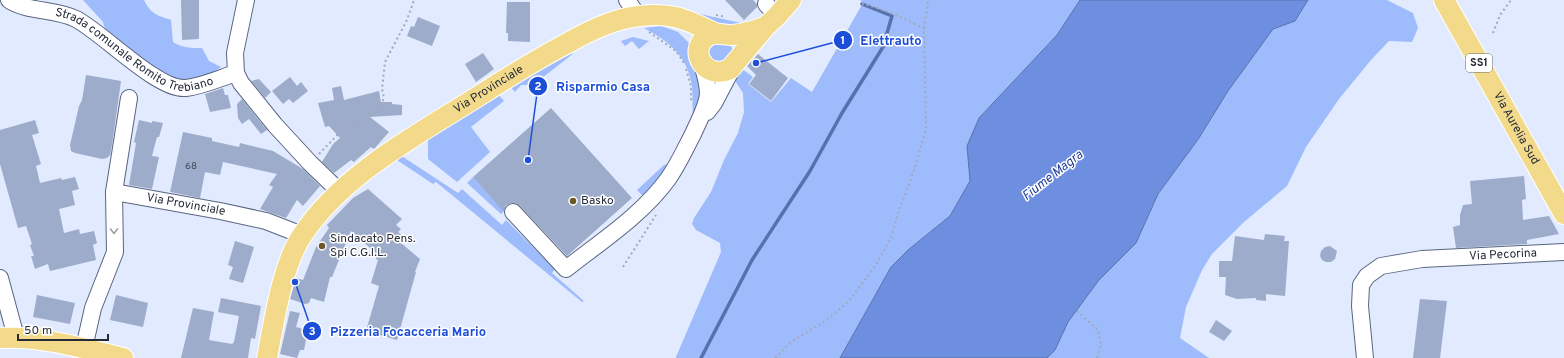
<svg xmlns="http://www.w3.org/2000/svg" width="1564" height="358" font-family="Overpass,sans-serif">
<style>
.green{fill:#9ebbfc}
.water{fill:#6e8fdf;stroke:#5871ad}
.lines{fill:none;stroke-linecap:round;stroke-linejoin:round}
.stream{stroke:#5871ad;stroke-width:3.5}
.building{fill:#9eaccb}
.minor-casing{stroke:#596581;stroke-width:18}
.major-casing{stroke:#fff;stroke-width:22}
.path{stroke:#a1a9ba;stroke-width:2;stroke-dasharray:2 3;stroke-linecap:butt}
.minor{stroke:#fff;stroke-width:16}
.major{stroke:#f3da8a;stroke-width:20}
.oneway{stroke:#9da0a5}
.poi-dot{fill:#6b5a28;stroke:#fff;stroke-width:1.5}
.labels{text-anchor:middle;dominant-baseline:central;stroke-width:3;stroke-linejoin:round;paint-order:stroke}
.number-label{font-size:10px;fill:#434b5c}
.shield{fill:#fff;stroke:#666b73;stroke-width:1}
.shield-label{font-size:11px;font-weight:bold;fill:#252b37}
.street-label{font-size:12px;fill:#252b37;stroke:#fff}
.poi-label{font-size:12px;fill:#252b37;stroke:#fff;text-anchor:start}
.water-label{font-size:13px;font-style:italic;fill:#203d9a;stroke:#fff}
.leader{fill:none;stroke:#1d4ed8;stroke-width:1.5}
.callout-dot{fill:#1d4ed8;stroke:#fff;stroke-width:1.5}
.mark-label{font-size:12px;text-anchor:middle;font-weight:bold;fill:#fff}
.callout-label{font-size:13px;text-anchor:middle;font-weight:bold;fill:#1d4ed8;stroke:#fff;stroke-width:3;stroke-linejoin:round;paint-order:stroke}
</style>
<rect width="100%" height="100%" fill="#e1eafe"/>
<path class="green" d="M83,0H144C151,14 156,15 171,20L173,42C182,48 191,48 202,48L209,61L221,67L210,75L188,81L168,79L106,33L103,22Z
M860,0H1080L1057,35L979,118L967,146L970,181L950,216L908,250L891,267L840,358H676V357L721,252L720,243L696,230L692,224L694,218L711,192L724,160L738,133L744,112L743,93L732,76L738,66L753,77L748,84L771,102L791,78L812,92L863,3Z
M1308,0H1387L1413,13L1418,28L1412,42L1389,41L1371,60L1339,99L1306,147L1287,186L1244,222L1212,254L1202,270L1186,307L1180,338L1209,358H1047L1055,350L1068,322L1099,280L1136,243L1158,194L1199,138L1228,91L1273,29L1295,21Z
M677,9L741,23L748,27L710,25Z
M661,26L678,32L692,46L702,80V98L693,117C692,107 693,96 692,86C687,56 670,42 644,28Z
M633,37L649,41L639,49L632,41L625,46L621,41Z
M728,42L733,50L732,59L713,67L705,45Z
M574,53L533,85H521L515,92L509,85L561,58Z
M497,93L504,101L471,127L490,152L457,182L428,159V138Z
M397,153L458,193L462,189L502,225L506,220L555,269L552,273L584,301L582,302L436,182L433,184L391,156Z
M667,164L664,171L643,196L637,190L664,165Z
M473,177L504,211L501,214L467,183Z"/>
<path class="water" d="M1080,0H1308L1295,21L1273,29L1228,91L1199,138L1158,194L1136,243L1099,280L1068,322L1055,350L1047,358H840L891,267L908,250L950,216L970,181L967,146L979,118L1057,35Z"/>
<g class="lines">
<path class="stream" d="M701,358L752,260L810,171L842,113L883,47L892,16L862,4"/>
</g>
<path class="building" d="M181,0H199V39L182,40Z
M725,0H753L757,4V7L744,20Z
M507,2H530V42L508,41V33H506Z
M418,17L440,26L432,46L407,36L411,26L414,27Z
M483,53L494,69L476,82L465,64Z
M758,54L788,78L771,101L749,84L756,75L747,66Z
M86,75L121,81L112,145L110,155L107,158L102,159L75,153L71,151L70,145L79,106L82,100Z
M290,77L297,86L301,82L308,91L293,103L289,99L283,104L272,91Z
M259,79L271,92L265,98L251,81Z
M341,86L344,100L379,91L381,102H392V104L402,105V115L370,117L389,132L374,149L371,147L354,162L351,160L334,173L322,162L333,144L340,138L329,126L325,127L318,103L334,100L332,88Z
M223,88L225,95H228L231,108L210,112L205,94Z
M242,99L267,130L261,134L249,119L242,124L238,118L237,104Z
M551,108L632,198L567,256L520,206L515,203H511L506,205L504,212L473,177Z
M35,120L39,133L32,135L41,164L36,166L40,183L61,178L62,180L75,177L79,189L72,191L75,205L59,209L64,233L79,229L80,234L94,231L97,243L93,245L96,260L50,271L48,264L35,269L31,256H34L30,245L32,244L26,226L18,228L0,164V130Z
M139,120L152,123V121L163,123L159,137H157L152,156L159,157L152,189L129,185L136,143L134,142Z
M183,132L212,138V141L239,147L240,143L273,151L303,169L320,186L303,206L297,200L286,218L260,209L273,187L269,185L277,174L223,162L220,175L205,172L200,198L170,192Z
M1524,176L1526,199L1522,200L1523,220L1549,216L1559,234L1527,240V244L1456,248L1453,227L1460,225V215L1463,205L1472,204L1470,181Z
M368,189L402,219L396,225L401,229L398,232L405,238L401,243L420,259L415,272H416L397,340L366,331L379,286L371,283L378,260L376,259L377,254L351,231L332,277H330L324,302L311,298L309,303L305,304L290,299L296,278L303,280L316,247L329,228L327,225L353,198Z
M1265,234L1285,236L1284,241H1289L1285,296L1266,294V301L1256,300V298L1237,299L1225,295L1226,277H1219V261H1232L1235,236L1264,240Z
M235,241L254,247L243,283L229,279L233,267L228,265Z
M1330,246L1337,251L1335,259L1331,262H1326L1322,260L1320,256L1321,251L1325,247Z
M37,295L75,303L70,324L33,317Z
M116,295L148,303L143,327L110,320Z
M221,298L261,306L255,339L251,338L248,358H181L193,308L214,312L209,340L232,344L234,342L239,316L218,312Z
M1420,299L1447,301L1440,358H1413Z
M290,311L300,313L296,327L308,330L304,350H300L297,358L280,354Z
M1216,320L1232,331L1224,341L1209,332Z"/>
<g class="lines">
<g class="minor-casing">
<g id="minor">
<path id="s1" d="M9,0C27,12 56,9 76,19C103,33 158,91 186,88C203,86 220,78 236,73"/>
<path d="M246,0L235,53L236,73L241,83L275,125L310,163L340,192"/>
<path d="M627,0L638,16"/>
<path d="M766,4L777,16"/>
<path d="M707,112L714,103L734,65"/>
<path id="s2" d="M114,192L220,211L266,221L302,235"/>
<path d="M513,212L566,269C600,242 642,215 668,179C678,165 685,149 693,134C698,122 707,107 708,94C708,85 705,74 702,64"/>
<path d="M0,278L16,337"/>
<path d="M84,348L93,308L115,252L114,192L129,98"/>
<path id="s3" d="M1365,358L1360,306L1361,285L1367,276L1381,266L1422,259L1564,252"/>
</g>
</g>
<g class="major-casing">
<g id="major">
<path id="s4" d="M1444,0L1564,214"/>
<path d="M765,27C754,31 743,34 732,35C724,35 717,32 710,35C686,46 703,82 730,69L765,27L777,16L791,0"/>
<path d="M0,338C42,336 83,348 123,358"/>
<path id="s5" d="M267,358C274,322 282,264 303,234C343,174 417,135 477,97C505,79 534,61 564,45C587,32 612,19 639,16C673,12 685,19 715,33"/>
</g>
</g>
<path class="path" d="M862,4C881,8 907,19 924,29
M716,15L726,17
M649,32L676,51L684,63
M1493,33L1500,15L1511,0
M686,69L691,86V102
M319,154L344,128L370,117L380,107L384,98L382,89L385,62L407,20L414,0
M623,267L656,215
M1077,311L1098,330L1101,344L1097,358
M775,358L791,342L825,321L848,302L874,268L891,238L898,213L913,173L926,130L924,29L928,0"/>
<use href="#minor" class="minor"/>
<use href="#major" class="major"/>
</g>
<defs><path id="oneway-chevron" d="M-2-3.5L2.5 0L-2 3.5" fill="none" stroke-width="1.6" stroke-linecap="round" stroke-linejoin="round"/></defs>
<use class="oneway" href="#oneway-chevron" transform="translate(114 231) rotate(89)"/>
<g class="poi-dot">
<circle cx="573" cy="201" r="4"/>
<circle cx="322" cy="246" r="4"/>
</g>
<g class="labels">
<g class="number-label">
<text x="191" y="166">68</text>
</g>
<rect class="shield" x="1466" y="54" width="26" height="18" rx="3"/>
<g class="shield-label">
<text x="1479" y="63">SS1</text>
</g>
<g class="street-label">
<text stroke="none"><textPath href="#s1" startOffset="139">Strada comunale Romito Trebiano</textPath></text>
<text stroke="none"><textPath href="#s5" startOffset="367">Via Provinciale</textPath></text>
<text stroke="none"><textPath href="#s4" startOffset="147">Via Aurelia Sud</textPath></text>
<text stroke="none"><textPath href="#s2" startOffset="73">Via Provinciale</textPath></text>
<text stroke="none"><textPath href="#s3" startOffset="224">Via Pecorina</textPath></text>
</g>
<g class="poi-label">
<text x="581" y="201">Basko</text>
<text x="330" y="239">Sindacato Pens.<tspan x="330" dy="14">Spi C.G.I.L.</tspan></text>
</g>
<g class="water-label">
<text transform="translate(1053 176) rotate(-38)">Fiume Magra</text>
</g>
</g>
<path class="leader" d="M756 63L843 40M528 160L538 86M295 282L312 331"/>
<g class="callout-dot">
<circle cx="756" cy="63" r="4"/>
<circle cx="528" cy="160" r="4"/>
<circle cx="295" cy="282" r="4"/>
<circle cx="843" cy="40" r="10"/>
<circle cx="538" cy="86" r="10"/>
<circle cx="312" cy="331" r="10"/>
</g>
<g class="mark-label">
<text x="843" y="44">1</text>
<text x="538" y="90">2</text>
<text x="312" y="335">3</text>
</g>
<g class="callout-label">
<text x="891" y="45">Elettrauto</text>
<text x="603" y="91">Risparmio Casa</text>
<text x="408" y="336">Pizzeria Focacceria Mario</text>
</g>
<path d="M18 334v6h90v-6" fill="none" stroke="#252b37" stroke-width="2"/>
<text x="24" y="334" font-size="12" fill="#252b37" stroke="#ffffff" stroke-width="3" paint-order="stroke">50 m</text>
</svg>
